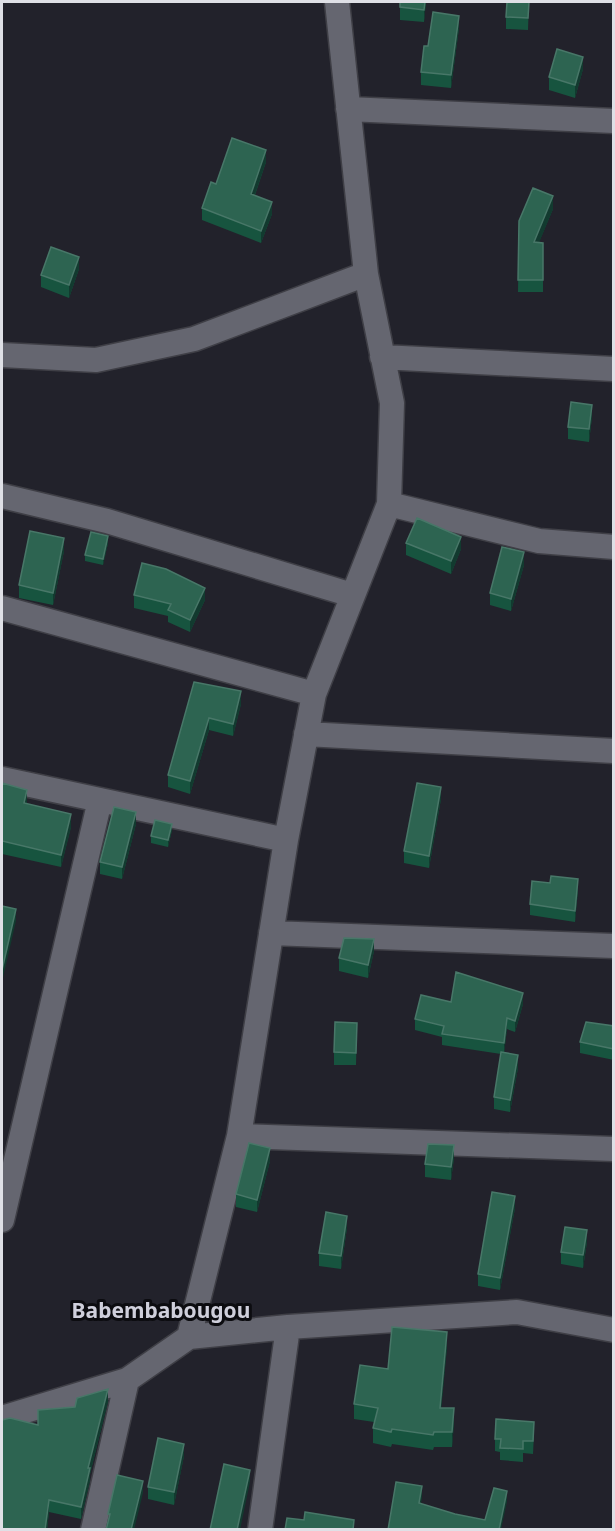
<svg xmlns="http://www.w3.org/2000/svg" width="615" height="1531" font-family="'Noto Sans',sans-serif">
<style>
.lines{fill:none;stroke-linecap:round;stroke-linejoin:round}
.minor-casing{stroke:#3f3f46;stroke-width:27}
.minor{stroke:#656670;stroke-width:24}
.wall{fill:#17543f}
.shaded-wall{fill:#123a2f}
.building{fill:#2d6451;stroke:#487768;stroke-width:1.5}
.labels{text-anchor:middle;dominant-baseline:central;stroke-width:6;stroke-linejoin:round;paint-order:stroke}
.quarter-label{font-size:21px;font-weight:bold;fill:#cfcfdb;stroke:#0c0c10}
</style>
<rect width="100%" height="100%" fill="#22222b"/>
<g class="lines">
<g class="minor-casing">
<path id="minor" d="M348,109L614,121
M2,355L96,360L194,339L366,274
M382,357L614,369
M2,496L107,521L352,595
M389,504L539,541L614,547
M2,608L314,694
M306,734L614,751
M2,779L286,840
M271,933L614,946
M239,1136L614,1149
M2,1220L100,800
M189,1337L239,1136L286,840L314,694L389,504L392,403L366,274L337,2
M2,1418L127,1380L189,1337L288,1327L517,1312L614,1330
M93,1530L127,1380
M260,1530L288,1327"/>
</g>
<use href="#minor" class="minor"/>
</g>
<path class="wall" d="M400,2H426L424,22L400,20Z
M529,2L528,30L506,29V17Z
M459,28L451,88L421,85V72Z
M583,69L575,98L549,90V77Z
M266,162L255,195L272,214L261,243L202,220V208L216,184Z
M553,209L539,242L543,243V292H518L519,221Z
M79,269L69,298L41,287V275Z
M592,417L589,442L568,439V427Z
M108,543L103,565L85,561V555Z
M406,543L461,549L451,574L406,555Z
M64,551L53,605L19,598V585Z
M524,565L511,611L490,605V593Z
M134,595L205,600L190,632L168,622V616L134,608Z
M194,682L241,704L233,736L209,730L190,794L168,787V775Z
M2,783L27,802V804L71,827L61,867L2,854Z
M441,799L429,868L404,863V851Z
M136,824L122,879L100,874V862Z
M172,830L168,847L151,843V836Z
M578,890L575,922L530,915V904Z
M374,951L368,978L339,971V958Z
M451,1002L523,1004L515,1032L507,1029L504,1053L518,1068L510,1112L494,1109V1097L501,1054L442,1045V1037L415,1030V1019Z
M357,1023L356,1065H334V1052Z
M614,1026V1060L580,1053V1042Z
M454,1158L451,1180L425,1177V1164Z
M270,1161L257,1212L236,1207V1194Z
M515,1208L500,1290L478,1286V1274Z
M347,1228L341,1269L319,1266V1253Z
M587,1242L583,1268L561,1264V1252Z
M447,1347L441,1408L454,1423L452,1447H434L433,1450L392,1444L391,1447L373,1443V1428L374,1422L354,1419V1404L388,1369Z
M108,1401L90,1474V1480L81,1519L49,1512L47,1530H2L38,1424V1410L75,1407Z
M534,1434L533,1454L523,1453V1462L500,1460V1452L495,1451V1439Z
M184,1456L174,1505L148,1499V1487Z"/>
<path class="shaded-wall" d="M425,2H426L424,22V10Z
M459,16V28L451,88V75Z
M583,57V69L575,98V85Z
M266,150V162L251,206V194Z
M553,196V209L534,255V242Z
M272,202V214L261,243V231Z
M79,257V269L69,298V285Z
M592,405V417L589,442V429Z
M108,536V543L103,565V559Z
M461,537V549L451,574V561Z
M64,538V551L53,605V593Z
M524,552V565L511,611V599Z
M205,588V600L190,632V620Z
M241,691V704L233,736V724Z
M209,718V730L190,794V781Z
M441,787V799L429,868V856Z
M27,790V802L24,815V803Z
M136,812V824L122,879V867Z
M71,814V827L61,867V855Z
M172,824V830L168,847V840Z
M578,879V890L575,922V911Z
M16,909V921L2,982V970Z
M374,939V951L368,978V965Z
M523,993V1004L515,1032V1021Z
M507,1018V1029L504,1054V1043Z
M518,1055V1068L510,1112V1100Z
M454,1145V1158L451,1180V1167Z
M270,1148V1161L257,1212V1200Z
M515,1196V1208L500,1290V1278Z
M347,1216V1228L341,1269V1256Z
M587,1230V1242L583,1268V1255Z
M447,1332V1347L440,1423V1408Z
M108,1389V1401L90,1474V1480L81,1519V1507L88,1468Z
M454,1408V1423L452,1447V1432Z
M184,1444V1456L174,1505V1492Z
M250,1470V1482L240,1530H237Z
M143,1481V1493L134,1530H131Z
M422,1486V1498L419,1515V1503Z
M507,1491V1502L501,1530H499Z
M49,1500V1512L47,1530H45Z"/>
<path class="building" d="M400,2H425L424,10L400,7Z
M507,2H529L528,18L506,17Z
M433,12L459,16L451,75L421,72L424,46H428Z
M557,49L583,57L575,85L549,77Z
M232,138L266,150L251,194L272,202L261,231L202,208L211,182L216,184Z
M533,188L553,196L534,242L543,243V280H518L519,221Z
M51,247L79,257L69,285L41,275Z
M571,402L592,405L589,429L568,427Z
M417,518L461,537L451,561L406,543Z
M30,531L64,538L53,593L19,585Z
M91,532L108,536L103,559L85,555Z
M502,547L524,552L511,599L490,593Z
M142,563L166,569L205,588L190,620L168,610L171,604L134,595Z
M194,682L241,691L233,724L209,718L190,781L168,775Z
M2,783L27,790L24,803L71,814L61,855L2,841Z
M417,783L441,787L429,856L404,851Z
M114,807L136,812L122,867L100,862Z
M155,820L172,824L168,840L151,836Z
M551,876L578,879L575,911L530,904L532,881L550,883Z
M2,906L16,909L2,970Z
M344,938L374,939L368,965L339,958Z
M456,972L523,993L515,1021L507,1018L504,1043L442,1034L444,1026L415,1019L421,995L451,1002Z
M335,1022L357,1023L356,1053L334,1052Z
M586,1022L614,1026V1049L580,1042Z
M501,1052L518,1055L510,1100L494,1097Z
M249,1143L270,1148L257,1200L236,1194Z
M428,1144L454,1145L451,1167L425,1164Z
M492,1192L515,1196L500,1278L478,1274Z
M326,1212L347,1216L341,1256L319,1253Z
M565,1227L587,1230L583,1255L561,1252Z
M392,1327L447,1332L440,1408H454L452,1432H434L433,1435L392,1429L391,1432L373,1428L378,1408L354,1404L360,1365L388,1369Z
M108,1389L88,1468H90L81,1507L49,1500L45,1530H2V1420L10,1418L38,1425V1410L75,1407L77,1398Z
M496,1419L534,1422L533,1441H523V1449L500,1448L501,1439H495Z
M158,1438L184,1444L174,1492L148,1487Z
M224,1464L250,1470L237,1530H210Z
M117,1475L143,1481L131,1530H106L110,1514H108Z
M396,1482L422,1486L419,1503L455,1514L485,1520L494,1488L507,1491L499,1530H388Z
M305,1512L354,1520L353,1530H285L287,1518L304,1520Z"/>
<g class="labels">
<g class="quarter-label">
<text x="161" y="1310">Babembabougou</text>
</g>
</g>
<rect width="615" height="1531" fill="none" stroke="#dfe0e6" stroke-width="6"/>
</svg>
